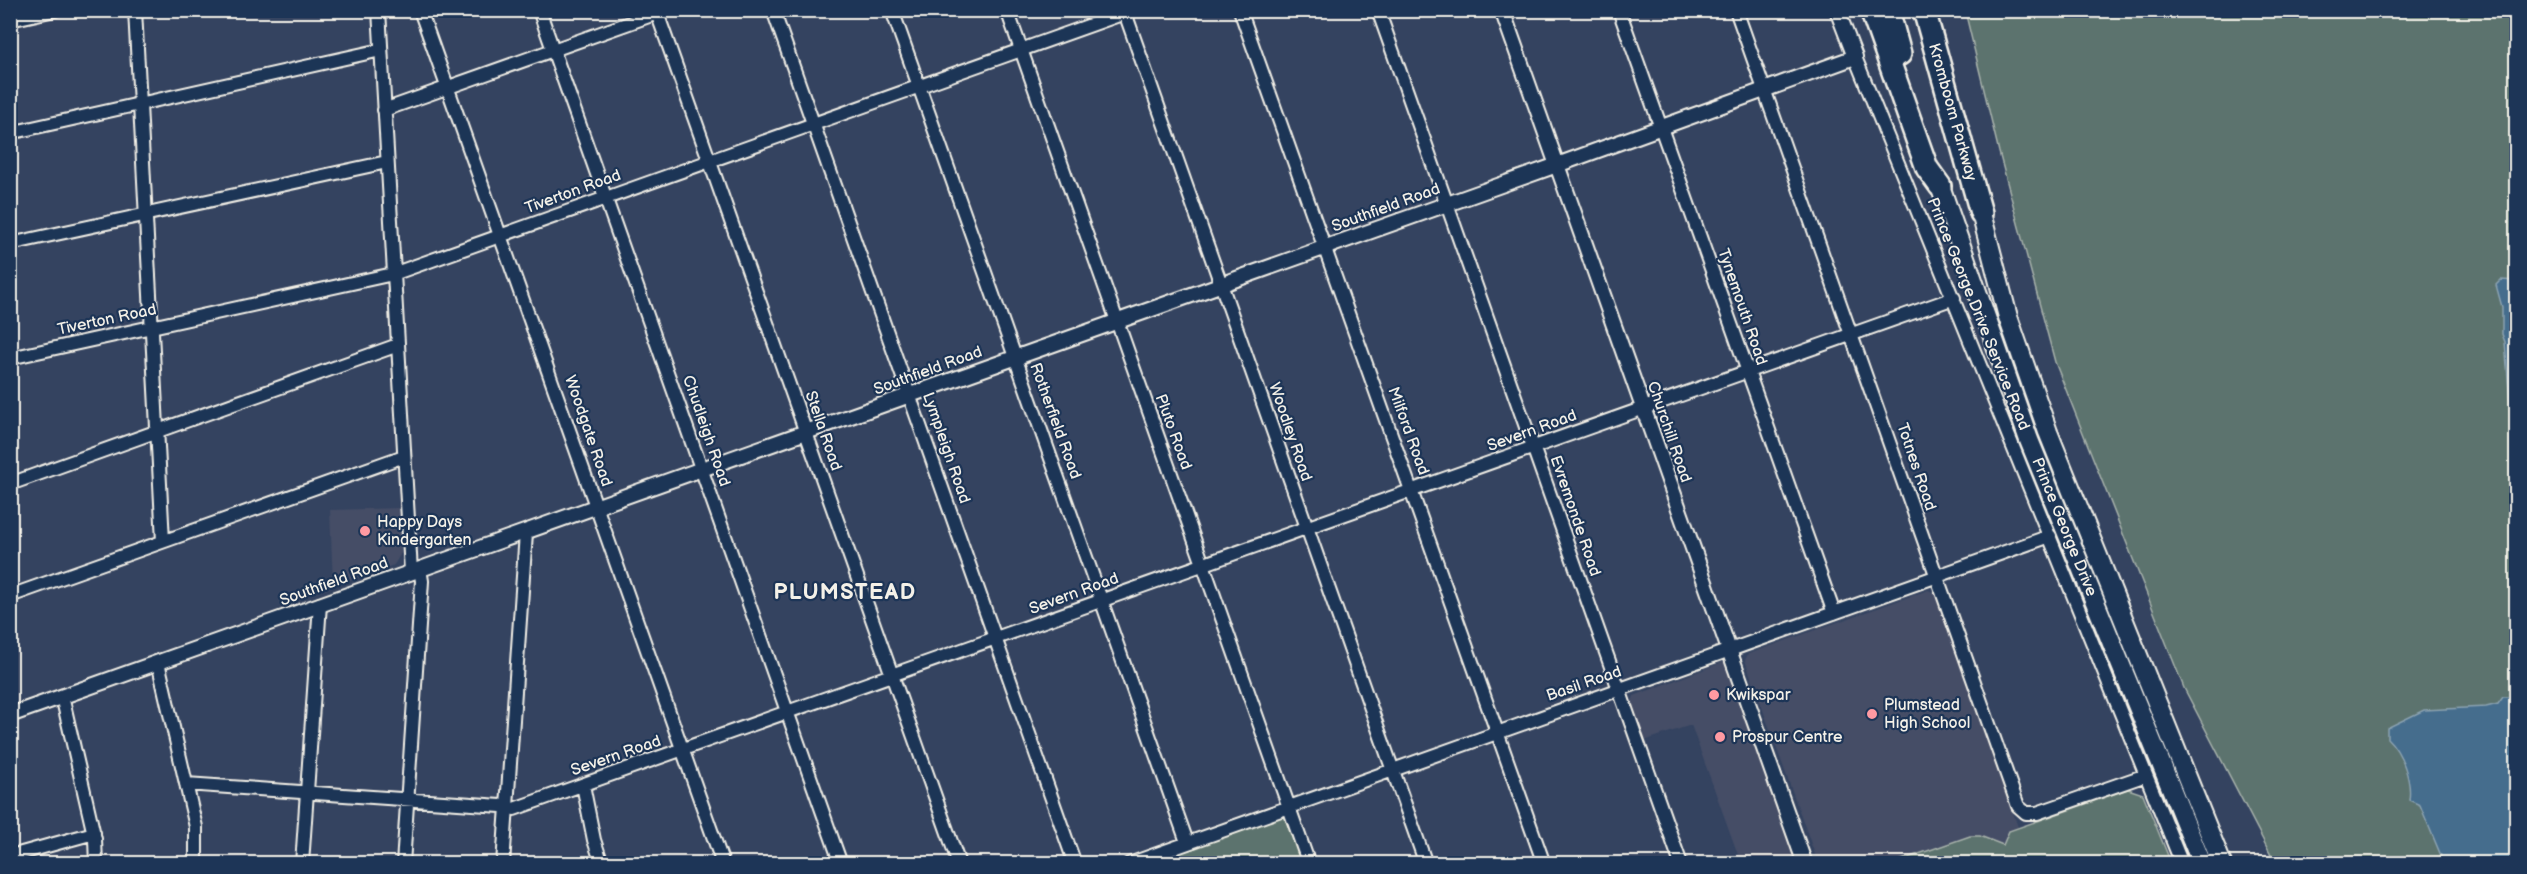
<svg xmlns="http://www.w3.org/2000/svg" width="2527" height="874" font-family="'Balsamiq Sans',sans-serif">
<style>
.built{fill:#444d66}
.green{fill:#5c736e;stroke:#a8b2ab;stroke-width:1.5}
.water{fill:#456d8d;stroke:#8ba2b1;stroke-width:1.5}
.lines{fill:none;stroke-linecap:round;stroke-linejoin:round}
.minor-casing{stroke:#f4f1e8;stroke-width:16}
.tertiary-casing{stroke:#f4f1e8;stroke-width:18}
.primary-casing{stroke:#f4f1e8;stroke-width:22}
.motorway-casing{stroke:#f4f1e8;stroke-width:26}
.minor{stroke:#1d3557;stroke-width:12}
.tertiary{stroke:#1d3557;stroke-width:14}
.primary{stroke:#1d3557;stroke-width:18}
.motorway{stroke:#1d3557;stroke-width:21}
.poi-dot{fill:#ff9aa2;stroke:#1d3557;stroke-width:2}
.labels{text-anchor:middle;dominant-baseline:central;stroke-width:4.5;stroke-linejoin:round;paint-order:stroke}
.street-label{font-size:16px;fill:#f4f1e8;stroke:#1d3557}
.poi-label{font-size:16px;fill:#f4f1e8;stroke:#1d3557;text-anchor:start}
.district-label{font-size:22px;font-weight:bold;letter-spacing:1.5px;fill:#f4f1e8;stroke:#1d3557}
</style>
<rect width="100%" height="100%" fill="#344360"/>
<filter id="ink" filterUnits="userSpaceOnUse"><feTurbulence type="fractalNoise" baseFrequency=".0167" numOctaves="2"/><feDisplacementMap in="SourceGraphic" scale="12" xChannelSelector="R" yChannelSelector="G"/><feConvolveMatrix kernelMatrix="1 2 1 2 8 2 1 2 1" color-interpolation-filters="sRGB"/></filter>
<g filter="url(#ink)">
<path class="built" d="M399,508L401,553L394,565L333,586L330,510Z
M1928,590L1936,593L2018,827L2128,789L2143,794L2171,863H1818L1745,660L1748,654Z
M1723,662L1728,665L1799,863H1741L1691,725L1644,741L1631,705L1634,696Z"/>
<path class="green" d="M1965,11H2516V863H2275L2184,688L2055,362L1999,152Z
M2128,789L2143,794L2171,863H1893L1970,836H1980L2003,845L2009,831Z
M1281,816L1287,818L1305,864H1141Z"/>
<path class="water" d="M2501,280L2516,281V418L2511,414L2505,342L2502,334V307L2496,285Z
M2503,697H2516V863H2444L2420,805L2409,800C2412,781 2402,752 2387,738V728L2424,710L2486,707L2498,704Z"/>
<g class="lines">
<g class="minor-casing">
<path id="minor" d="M135,10L163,541
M379,10L411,572
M420,10L723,864
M539,10L841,864
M656,10L959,864
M773,10L1075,864
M892,10L1187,842
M1007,10L1309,864
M1124,10L1426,864
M1240,10L1544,864
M1378,10L1681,864
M1619,10L1834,613
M1736,10L2018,806L2026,813H2037L2146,775
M10,20L55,10
M1855,57L2182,864
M384,110L663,11
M10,133L381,50
M10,244L387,162
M10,358L393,274L1133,10
M10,484L398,345
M10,596L404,456
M158,662L196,827V864
M62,696L95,839L96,864
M186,784L501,806L514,809L1954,298
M583,785L594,840L602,864
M18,854L94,833
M302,864L320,604
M403,864L422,581L420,569
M503,864L526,533
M1129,864L2050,536"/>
</g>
<g class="tertiary-casing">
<path id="tertiary" d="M1502,10L1805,864
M10,715L1557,165L1855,57L1837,10"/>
</g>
<g class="primary-casing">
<g id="primary">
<path id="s1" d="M1940,186L2029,440L2202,864"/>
<path d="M1981,213L2008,317L2048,432L2222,864"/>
</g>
</g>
<g class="motorway-casing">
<g id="motorway">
<path d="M1871,10L1927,168L1940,186"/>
<path d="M1888,10L1900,54"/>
<path id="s2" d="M1924,10L1981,213"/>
</g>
</g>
<use href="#minor" class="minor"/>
<use href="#tertiary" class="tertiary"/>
<use href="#primary" class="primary"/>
<use href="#motorway" class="motorway"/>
</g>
</g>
<g class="poi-dot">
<circle cx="365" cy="531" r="6"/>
<circle cx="1714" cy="695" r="6"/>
<circle cx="1872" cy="714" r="6"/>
<circle cx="1720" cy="737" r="6"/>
</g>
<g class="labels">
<g class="street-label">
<text stroke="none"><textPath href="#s2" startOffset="106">Kromboom Parkway</textPath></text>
<text transform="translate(573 192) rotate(-20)">Tiverton Road</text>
<text transform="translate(1386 208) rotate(-20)">Southfield Road</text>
<text transform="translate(1742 307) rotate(71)">Tynemouth Road</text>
<text transform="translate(1978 314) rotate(68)">Prince George Drive Service Road</text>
<text transform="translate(107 320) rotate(-12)">Tiverton Road</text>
<text transform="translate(928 371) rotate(-20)">Southfield Road</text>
<text transform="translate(1055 421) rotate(70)">Rotherfield Road</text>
<text transform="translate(588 431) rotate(71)">Woodgate Road</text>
<text transform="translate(706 431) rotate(71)">Chudleigh Road</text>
<text transform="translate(823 431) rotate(71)">Stella Road</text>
<text transform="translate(1408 431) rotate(70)">Milford Road</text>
<text transform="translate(1532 431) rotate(-20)">Severn Road</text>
<text transform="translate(1173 432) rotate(70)">Pluto Road</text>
<text transform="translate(1290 432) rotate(71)">Woodley Road</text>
<text transform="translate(1669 432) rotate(71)">Churchill Road</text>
<text transform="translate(946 448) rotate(71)">Lympleigh Road</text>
<text transform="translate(1916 467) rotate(71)">Totnes Road</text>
<text transform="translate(1575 516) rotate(71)">Evremonde Road</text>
<text stroke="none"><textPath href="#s1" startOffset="363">Prince George Drive</textPath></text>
<text transform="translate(334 582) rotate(-20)">Southfield Road</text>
<text transform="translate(1074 594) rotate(-20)">Severn Road</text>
<text transform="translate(1584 684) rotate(-19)">Basil Road</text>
<text transform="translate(616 756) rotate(-19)">Severn Road</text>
</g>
<g class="poi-label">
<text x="377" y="522">Happy Days<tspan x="377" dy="18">Kindergarten</tspan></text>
<text x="1726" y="695">Kwikspar</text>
<text x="1884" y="705">Plumstead<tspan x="1884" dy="18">High School</tspan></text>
<text x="1732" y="737">Prospur Centre</text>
</g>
<g class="district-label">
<text x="845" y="592">PLUMSTEAD</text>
</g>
</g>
<rect width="2527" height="874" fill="none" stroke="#1d3557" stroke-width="36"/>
<rect x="18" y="18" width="2491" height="838" fill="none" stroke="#f4f1e8" stroke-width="2" filter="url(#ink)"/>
</svg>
